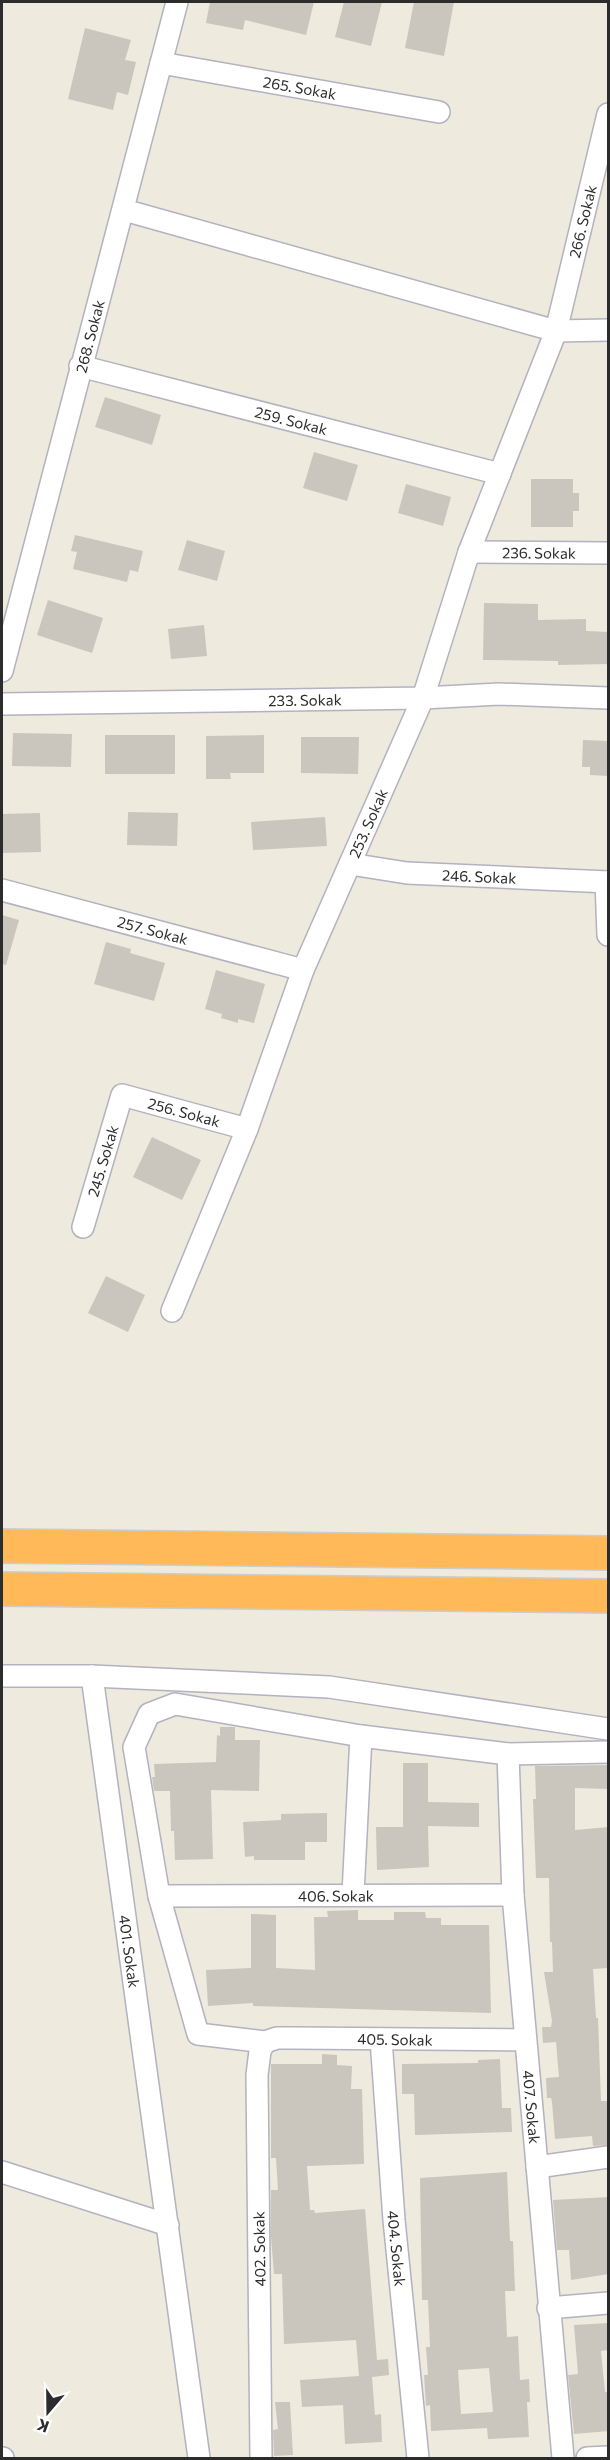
<svg xmlns="http://www.w3.org/2000/svg" width="610" height="2460" font-family="Commissioner,sans-serif">
<style>
.building{fill:#cac6bd;fill-rule:evenodd}
.lines{fill:none;stroke-linecap:round;stroke-linejoin:round}
.minor-casing{stroke:#b2b2c0;stroke-width:24}
.motorway-casing{stroke:#ccc;stroke-width:36}
.minor{stroke:#fff;stroke-width:21}
.motorway{stroke:#ffb958;stroke-width:33}
.labels{text-anchor:middle;dominant-baseline:central;stroke-width:5;stroke-linejoin:round;paint-order:stroke}
.street-label{font-size:15px;fill:#2c2c2c;stroke:#fff}
</style>
<rect width="100%" height="100%" fill="#eeeade"/>
<path class="building" d="M210,2H314L306,35L245,20L243,30L206,23Z
M344,2H382L371,46L335,37Z
M414,2H454L444,56L405,48Z
M85,28L131,40L125,60L136,62L128,95L117,92L113,110L68,99Z
M105,397L161,415L152,445L95,427Z
M314,452L358,465L347,501L303,488Z
M531,479H573V493H579V511H573V527H531Z
M406,484L451,497L443,526L398,513Z
M75,535L143,551L138,572L130,570L127,582L73,569L77,552L71,551Z
M187,540L225,551L217,581L178,570Z
M48,600L103,618L92,653L37,635Z
M484,603L538,604V620L586,619V631L609,632V664L558,665V661L483,660Z
M204,625L207,656L171,659L168,629Z
M13,733L72,734L71,767L12,766Z
M105,735H175V774H105Z
M264,735V773H230L231,779H206V736Z
M301,737H359L358,774L301,773Z
M583,740L609,741V776L590,775V767H582Z
M128,812L178,813L177,846L127,845Z
M40,813L41,852L2,853V814Z
M325,817L327,846L253,850L251,822Z
M2,915L19,920L6,965L2,964Z
M106,942L131,949L130,953L165,963L154,1001L94,984Z
M216,970L265,984L254,1023L238,1019V1023L221,1018L222,1014L205,1009Z
M152,1137L201,1160L182,1200L133,1177Z
M106,1276L145,1295L128,1332L88,1313Z
M220,1727H235V1740H260L259,1791L211,1790L213,1859L175,1860L174,1831H171L170,1791H154L152,1777H155L154,1764L216,1762L217,1735L220,1736Z
M403,1763H428V1802L479,1803V1827L428,1826L429,1867L377,1870L376,1827H403Z
M609,1765V1789L575,1788V1830L609,1827V1968L593,1969L596,2018H598L601,2101H607L609,2145L593,2146L592,2136L555,2139L552,2102L551,2098H547L546,2078L559,2077L556,2042L543,2043L542,2027H551L552,2021L544,1972H553L552,1942H550L549,1878H536L533,1799H536L535,1766Z
M327,1813V1842H305V1860H254V1856L245,1857L243,1822L281,1820V1814Z
M358,1910V1920H394V1912H425L426,1918H441V1925H489L491,2013L253,2006V2003L208,2006L206,1970L251,1968V1914L276,1915V1968L315,1970L314,1917H328L327,1911Z
M322,2054L337,2055V2065L352,2066L351,2089H362L364,2164L307,2166L310,2210H314L315,2213L365,2209L377,2360L388,2359L389,2375L372,2377L375,2415L381,2414L382,2442L345,2444L343,2405L302,2407L300,2380L359,2376L356,2340L284,2344L282,2274H274L271,2237V2190H278L276,2158H271V2064H322Z
M500,2059L502,2108H511L512,2132L415,2135L414,2094H402V2064L478,2063V2060Z
M507,2172L510,2241H513L515,2291H505L507,2337L518,2336L520,2380L529,2379L530,2402H527L529,2437L488,2439L487,2428L431,2431L430,2405L426,2406L424,2375H428L426,2347H430L428,2300H422L420,2178ZM489,2368L493,2412L461,2414L458,2370Z
M609,2197V2274L571,2280L569,2250H557L553,2200Z
M609,2323V2350L601,2351L605,2392H609V2431L574,2434L568,2375L578,2374L574,2325Z
M275,2402H290L293,2455L274,2456L273,2430L278,2429Z"/>
<g class="lines">
<g class="minor-casing">
<g id="minor">
<path id="s1" d="M161,63L439,112"/>
<path d="M124,210L556,331L608,330"/>
<path id="s2" d="M80,366L500,474"/>
<path id="s3" d="M469,552L608,553"/>
<path id="s4" d="M2,671L177,2"/>
<path id="s5" d="M2,704L423,698L499,694L608,698"/>
<path id="s6" d="M350,864L407,873L608,882"/>
<path d="M606,882L608,935"/>
<path id="s7" d="M2,890L303,970"/>
<path id="s8" d="M83,1227L122,1095L247,1129"/>
<path id="s9" d="M172,1311L247,1129L303,970L423,698L469,552L556,331L608,114"/>
<path d="M2,1676H92L329,1687L608,1729"/>
<path id="s10" d="M92,1676L199,2458"/>
<path id="s11" d="M508,1754L513,1895L563,2458"/>
<path d="M353,1894L361,1736"/>
<path id="s12" d="M159,1896L513,1895"/>
<path id="s13" d="M381,2039L394,2220L418,2458"/>
<path d="M525,2040L292,2038H277L265,2042L198,2034L159,1896L134,1747L149,1714L175,1704L361,1736L508,1754L608,1752"/>
<path d="M537,2167L608,2157"/>
<path d="M2,2172L168,2225"/>
<path d="M548,2308L608,2303"/>
<path d="M2,2458H3"/>
<path d="M261,2458L257,2075L260,2051L265,2042"/>
<path d="M587,2458L608,2457"/>
</g>
</g>
<g class="motorway-casing">
<path id="motorway" d="M2,1546L608,1553
M2,1589L608,1596"/>
</g>
<use href="#minor" class="minor"/>
<use href="#motorway" class="motorway"/>
</g>
<g class="labels">
<g class="street-label">
<text stroke="none"><textPath href="#s1" startOffset="141">265. Sokak</textPath></text>
<text stroke="none"><textPath href="#s9" startOffset="1166">266. Sokak</textPath></text>
<text stroke="none"><textPath href="#s4" startOffset="346">268. Sokak</textPath></text>
<text stroke="none"><textPath href="#s2" startOffset="218">259. Sokak</textPath></text>
<text stroke="none"><textPath href="#s3" startOffset="70">236. Sokak</textPath></text>
<text stroke="none"><textPath href="#s5" startOffset="303">233. Sokak</textPath></text>
<text stroke="none"><textPath href="#s9" startOffset="526">253. Sokak</textPath></text>
<text stroke="none"><textPath href="#s6" startOffset="130">246. Sokak</textPath></text>
<text stroke="none"><textPath href="#s7" startOffset="156">257. Sokak</textPath></text>
<text stroke="none"><textPath href="#s8" startOffset="202">256. Sokak</textPath></text>
<text stroke="none"><textPath href="#s8" startOffset="69">245. Sokak</textPath></text>
<text stroke="none"><textPath href="#s12" startOffset="177">406. Sokak</textPath></text>
<text stroke="none"><textPath href="#s10" startOffset="278">401. Sokak</textPath></text>
<text transform="translate(395 2039) rotate(1)">405. Sokak</text>
<text stroke="none"><textPath href="#s11" startOffset="354">407. Sokak</textPath></text>
<text transform="translate(259 2249) rotate(-91)">402. Sokak</text>
<text stroke="none"><textPath href="#s13" startOffset="210">404. Sokak</textPath></text>
</g>
</g>
<rect width="610" height="2460" fill="none" stroke="#2c2c2c" stroke-width="6"/>
<g transform="translate(48 2412) rotate(200)" stroke="#ffffff" stroke-width="4.5" paint-order="stroke">
<path d="M0-4.5L10 22L0 15L-10 22Z" fill="#2c2c2c"/>
<text y="-9" font-size="16" font-weight="bold" text-anchor="middle" fill="#2c2c2c">K</text>
</g>
</svg>
